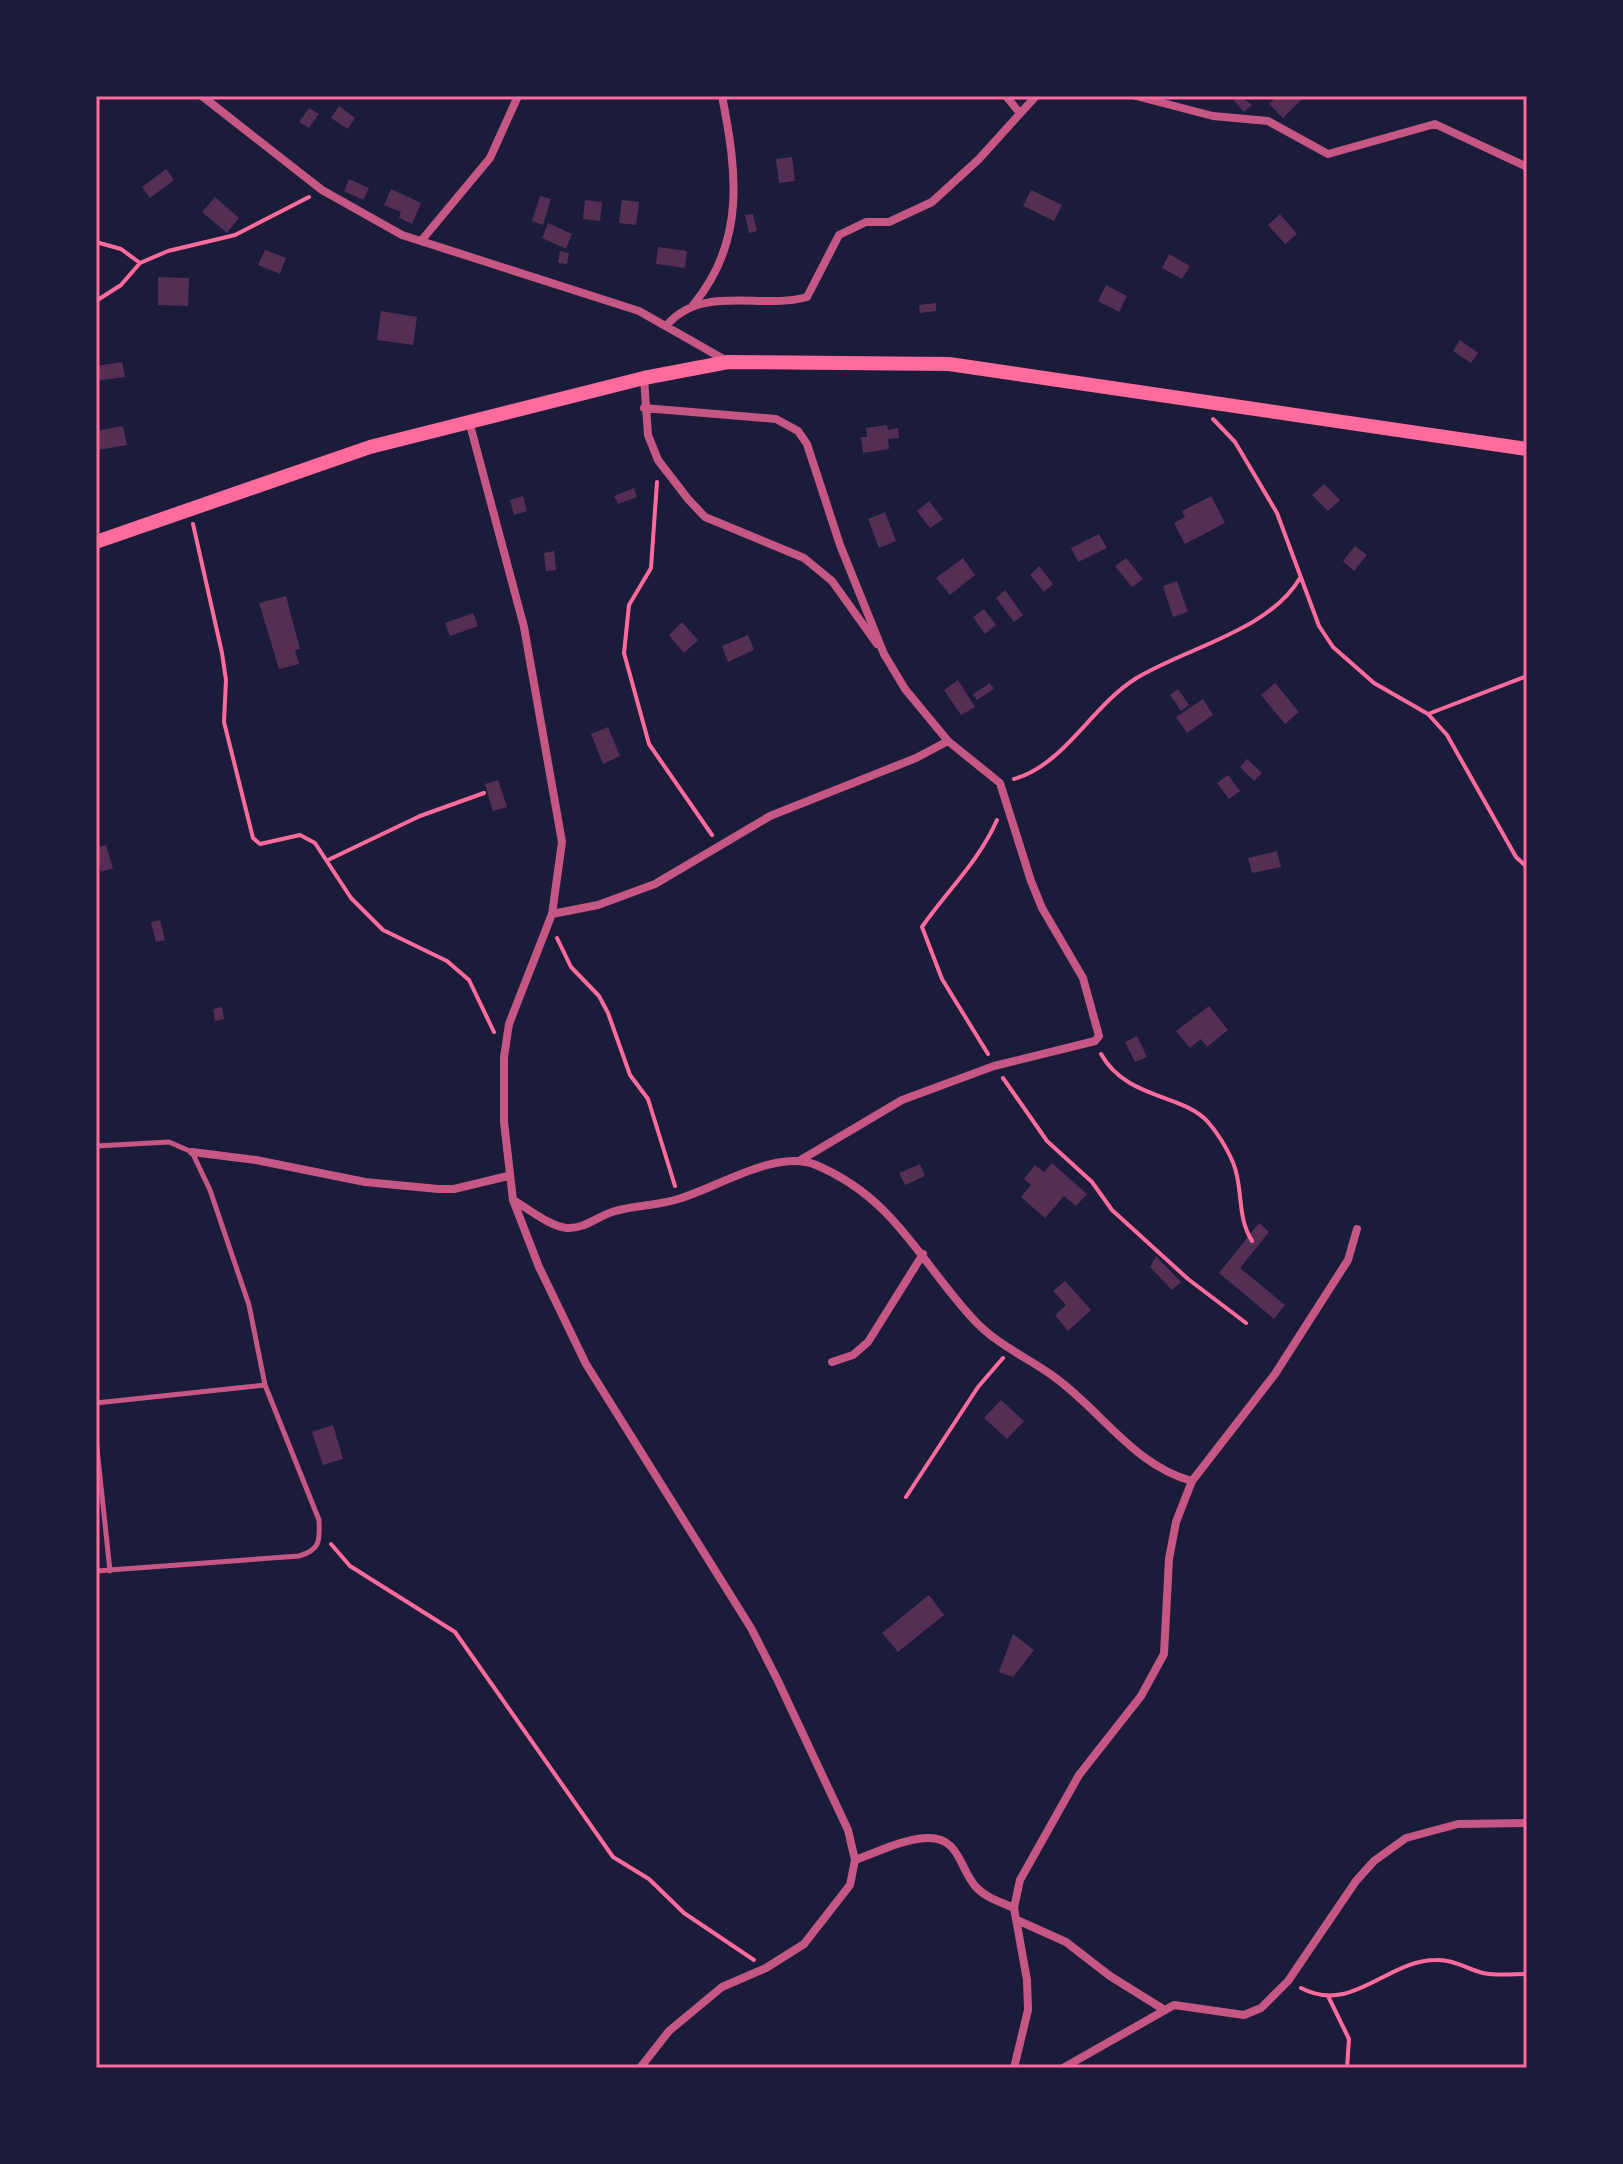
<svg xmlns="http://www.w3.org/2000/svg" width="1623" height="2164" font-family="Rubik,sans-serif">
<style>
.building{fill:#542f53}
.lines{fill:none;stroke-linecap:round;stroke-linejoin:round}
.path{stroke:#ff6b9d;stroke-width:4}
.service{stroke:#c65784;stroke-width:5}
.minor{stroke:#c65784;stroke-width:8}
.secondary{stroke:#ff6b9d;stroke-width:14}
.neatline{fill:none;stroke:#ff6b9d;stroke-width:3}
</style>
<rect width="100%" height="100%" fill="#1b1b3a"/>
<path class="building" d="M1239,96L1252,105L1244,112L1234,101Z
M1277,96H1305L1283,118L1269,104Z
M339,106L355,118L348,129L331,118Z
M309,108L319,114L309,128L299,122Z
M792,157L795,181L779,183L776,159Z
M166,169L174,180L150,198L142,187Z
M349,179L369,188L363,200L344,191Z
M391,189L421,203L412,224L399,218L401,212L384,205Z
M1031,190L1062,205L1054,221L1023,206Z
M540,196L551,199L543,225L532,221Z
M215,197L239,218L227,233L202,212Z
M585,200L602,202L600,221L583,219Z
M622,200L639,202L636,225L619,223Z
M753,214L757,231L749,233L745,215Z
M1280,214L1297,234L1285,244L1268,225Z
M548,223L572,234L566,249L542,238Z
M658,247L687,251L685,268L656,264Z
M265,250L286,258L280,274L258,265Z
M560,251L569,253L567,264L558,263Z
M1169,254L1190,266L1182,279L1162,268Z
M158,277L189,278L188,306L158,305Z
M1106,285L1127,296L1119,312L1098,301Z
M936,303V311L920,313L919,305Z
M381,311L417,317L413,345L377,340Z
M1460,340L1478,353L1471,363L1453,351Z
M122,362L125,377L96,381V366Z
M887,425L888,430L898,428L899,438L888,439L889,449L863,453L861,437H867L866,428Z
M123,426L127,445L98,450L96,431Z
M1324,484L1340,500L1328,511L1312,495Z
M634,488L637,497L618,504L614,496Z
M523,496L527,511L514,515L510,500Z
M1211,496L1225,523L1185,544L1174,523L1185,517L1182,511Z
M929,501L943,519L930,528L917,511Z
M885,512L896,541L879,548L868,519Z
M1099,534L1107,548L1078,562L1071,548Z
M1355,546L1367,555L1354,571L1343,561Z
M554,551L556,570L546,571L544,553Z
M963,558L975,575L950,595L936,578Z
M1126,558L1143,579L1132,587L1115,566Z
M1039,566L1053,584L1044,592L1030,575Z
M1177,581L1188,612L1173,617L1163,586Z
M1005,590L1023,615L1014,622L996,598Z
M286,596L300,649L295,650L299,664L279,669L259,603Z
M984,609L996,625L985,634L973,617Z
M473,613L478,626L450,636L445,623Z
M682,622L698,640L684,653L669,635Z
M748,635L754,650L728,662L722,646Z
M958,680L975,707L961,715L944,690Z
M990,683L994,689L977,700L973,694Z
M1275,683L1299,712L1285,724L1261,695Z
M1178,689L1189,705L1181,711L1170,695Z
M1203,699L1213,715L1187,733L1176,717Z
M608,727L620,756L603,764L591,734Z
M1247,759L1262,773L1254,781L1240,767Z
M1228,775L1240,791L1229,799L1217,783Z
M498,780L507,807L493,811L485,784Z
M106,845L113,868L101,872L96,848Z
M1277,851L1281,867L1252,873L1248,858Z
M160,920L165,940L156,942L151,922Z
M1209,1006L1228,1030L1207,1047L1201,1039L1190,1048L1176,1031Z
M222,1007L224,1019L215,1021L213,1009Z
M1137,1036L1147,1057L1135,1062L1125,1042Z
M1052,1163L1087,1194L1076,1206L1064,1196L1045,1218L1021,1197L1031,1185L1024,1179L1035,1165L1044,1172Z
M920,1164L925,1176L905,1185L899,1173Z
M1259,1223L1269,1232L1240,1268L1285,1305L1274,1319L1219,1273Z
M1156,1256L1181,1282L1172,1290L1150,1267Z
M1065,1281L1091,1310L1068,1331L1055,1315L1066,1305L1053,1291Z
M1001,1400L1024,1421L1007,1439L984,1418Z
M333,1425L343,1459L323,1465L312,1432Z
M929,1595L944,1615L898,1652L882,1633Z
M1013,1634L1034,1650L1013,1677L999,1672Z"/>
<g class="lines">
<path class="path" d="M96,242L121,249L140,263
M96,301L121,285L140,263L168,251L235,235L309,197
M1213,419L1235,442L1277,513L1319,626L1333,647L1374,683L1428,714L1447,735L1516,857L1527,867
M657,482L651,568L629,605L624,653L649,744L712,835
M193,524L222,653L226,680L224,722L253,838L260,844L300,835L315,843L351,898L383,930L447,961L469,980L494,1032
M1428,714L1527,676
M1014,779C1064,765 1091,707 1135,679C1185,648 1269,631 1300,578
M328,860L420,816L484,793
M557,938L571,967L599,996L608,1013L630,1075L648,1099L675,1186
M988,1054L942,979L922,927C947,891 979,861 997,820
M1101,1054C1127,1100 1182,1093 1208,1122C1220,1136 1234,1159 1237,1176C1242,1199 1239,1220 1252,1241
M1003,1078L1047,1141L1092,1182L1112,1210L1188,1279L1246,1323
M906,1497L978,1387L1003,1358
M331,1544L350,1566L455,1632L613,1857L649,1879L684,1913L754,1960
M1301,1988C1353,2015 1386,1960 1436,1960C1452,1959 1468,1969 1483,1973C1497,1976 1513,1974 1527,1974
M1328,1996L1349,2039L1347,2068"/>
<path class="service" d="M96,1146L169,1142L192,1152L210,1190L249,1305L265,1385L319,1520C320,1541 320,1550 299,1556L96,1571
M96,1403L265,1385
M96,1439L110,1571"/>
<path class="minor" d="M202,96L322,190L402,235L639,311L727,361
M1006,96L1019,112
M1136,96L1213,116L1268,121L1328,154L1435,124L1527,167
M421,241L490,158L518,96
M693,305C746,242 737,171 722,96
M667,325C702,284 761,310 807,297L839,235L866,222H889L932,202L979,159L1036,96
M644,378L648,435L658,460L688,499L705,517L804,558L832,581L877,644
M644,408L776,419L798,431L807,444L840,545L884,654L905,689L948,741L1000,783L1031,881L1042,908L1083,978L1099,1036L1095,1041L994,1066L902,1100L799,1161
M469,421L524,627L562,842L552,914L509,1024L504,1057V1122L513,1200L539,1267L586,1364L751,1628L778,1681L848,1830L855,1860L850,1885L804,1944L766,1968L722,1987L669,2031L640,2068
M552,914L598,905L655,884L770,816L916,758L948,741
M192,1152L256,1160L365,1182L438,1189H454L508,1176
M513,1200C529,1209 549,1226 567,1228C584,1229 597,1217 612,1212C634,1205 657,1206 678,1199C717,1188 777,1148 816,1165C896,1199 919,1261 974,1320C997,1345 1027,1357 1053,1376C1101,1410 1133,1465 1192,1481
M832,1362L853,1355L868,1342L923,1254
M855,1860C878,1852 902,1839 927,1838C960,1837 959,1868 976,1887C986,1898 1001,1902 1014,1908
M1017,1920L1066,1942L1110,1976L1163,2009
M1014,2068L1028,2010L1027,1980L1014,1908L1020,1880L1079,1775L1141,1696L1164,1654L1169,1559L1176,1522L1192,1481L1275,1374L1348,1260L1357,1229
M1063,2068L1174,2005L1244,2015L1261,2008L1288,1981L1356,1881L1374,1861L1406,1838L1458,1824L1527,1823"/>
<path class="secondary" d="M96,542L370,447L644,378L728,362L949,364L1527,449"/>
</g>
<rect width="1623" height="2164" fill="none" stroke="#1b1b3a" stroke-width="196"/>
<rect x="98" y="98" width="1427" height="1968" class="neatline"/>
</svg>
